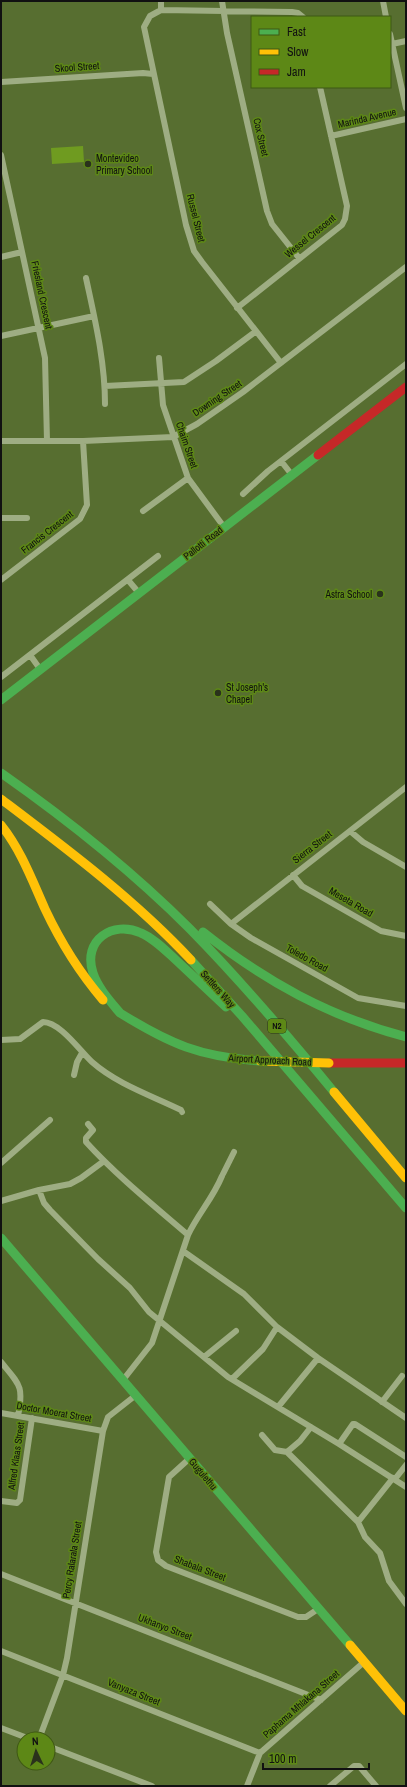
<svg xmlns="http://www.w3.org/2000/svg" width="407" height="1787" font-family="'Archivo Narrow',sans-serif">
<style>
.green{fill:#6f9b20}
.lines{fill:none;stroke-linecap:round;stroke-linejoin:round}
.street{stroke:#9ead83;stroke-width:6}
.fast{stroke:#4caf50;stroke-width:9}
.slow{stroke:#ffc107;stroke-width:9}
.jam{stroke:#c62828;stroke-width:9}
.slow-bridge{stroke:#ffc107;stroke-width:9}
.poi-dot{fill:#2a321c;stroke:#5d8816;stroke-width:1.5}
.labels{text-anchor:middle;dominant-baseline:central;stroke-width:3;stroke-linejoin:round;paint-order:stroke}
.shield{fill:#5d8816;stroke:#283512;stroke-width:1}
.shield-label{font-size:9px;font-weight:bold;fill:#111}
.street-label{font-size:10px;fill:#111;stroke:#5d8816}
.poi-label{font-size:10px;fill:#111;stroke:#5d8816;text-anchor:start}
</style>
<rect width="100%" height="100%" fill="#576e30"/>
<path class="green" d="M83,146L84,162L52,164L51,148Z"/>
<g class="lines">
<path class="street" d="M161,1V10
M222,1L227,33L267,211L272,224L299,258
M383,1L386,17
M390,34L406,108
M392,44L406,41
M1,82L143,73L153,74
M331,136L406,119
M1,155L45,358L47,441
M1,257L22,252
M86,278C95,320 105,361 105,404
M237,308L342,225L345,219L347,206L320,87
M1,336L94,316
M159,358L163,405L188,478L224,527
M281,363L202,262L194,251L186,225L144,27L150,16L161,10L292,12L298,13L303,17
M105,386L184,382L216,361L255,332
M1,441H83L173,437L197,424L243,392L406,267
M281,461L292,475
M243,494L268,471L406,364
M143,511L188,478
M1,518H27
M1,580L80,519L87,505L83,441
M128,580L139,593
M30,655L40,669
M1,677L158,556
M350,831L363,842L406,867
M293,875L302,886L381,931L406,936
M210,904L231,924L251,938L358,998L406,1006
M231,924L406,787
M1,1040L20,1039L43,1022C60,1022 80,1051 92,1062C117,1084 150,1095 181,1110L182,1112
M74,1075L77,1062L82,1053
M88,1124L93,1130L86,1138V1142C117,1176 153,1205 188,1235
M1,1163L50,1120
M223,1174L234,1152
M39,1190L44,1203L50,1210L98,1259L130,1288L149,1312L228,1377L339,1444L406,1487
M1,1201L39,1190L70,1184L81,1178L104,1161
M183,1251L244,1294L277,1327L318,1358L406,1418
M204,1357L236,1331
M1,1362C20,1385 24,1386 18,1416
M232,1379L263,1349L277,1327
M123,1380L152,1343L188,1235C198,1214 213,1198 222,1176
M382,1402L402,1376
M278,1407L318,1358
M1,1413L103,1431
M311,1427L300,1441L287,1452L358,1522
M262,1435L275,1450L287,1452
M339,1444L353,1424H355L406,1457
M190,1458L169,1477L156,1552L158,1560L166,1566L298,1617H306L318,1609
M393,1478L358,1522L365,1537L380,1553L389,1581L406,1604
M395,1479L406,1465
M1,1501L17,1503L20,1500L32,1418
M1,1574L321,1700
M1,1651L260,1753
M1,1728L30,1739
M39,1739L63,1675L67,1658L103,1431L108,1417L136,1395
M48,1746L152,1786
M247,1786L260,1753L364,1662
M330,1786L354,1766H359L376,1786"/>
<path class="fast" d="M1,700L318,455
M1,773C68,820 132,871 190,929C241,981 288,1036 334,1092
M203,932C266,982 328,1016 406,1037
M191,960L242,1016L406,1208
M120,1013C170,1044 200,1057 260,1061
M120,1013C110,1001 98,988 93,973C82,940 113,920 141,933C155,939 166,951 177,961C193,976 210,992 226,1007
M1,1238L350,1645"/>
<path class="slow" d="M1,799C67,849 134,899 191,960
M1,825C21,850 32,880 45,909C61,943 79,972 103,1000
M334,1092L406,1178
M350,1645L406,1711"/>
<path class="jam" d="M318,455L406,387
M329,1063H406"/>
<path class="slow-bridge" d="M260,1061L329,1063"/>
</g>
<g class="poi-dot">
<circle cx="88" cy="164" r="4"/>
<circle cx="380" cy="594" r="4"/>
<circle cx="218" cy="693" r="4"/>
</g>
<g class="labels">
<rect class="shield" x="268" y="1019" width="18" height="14" rx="3"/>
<g class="shield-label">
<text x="277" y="1026">N2</text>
</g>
<g class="street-label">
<text transform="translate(77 67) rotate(-4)">Skool Street</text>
<text transform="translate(367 118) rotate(-13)">Marinda Avenue</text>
<text transform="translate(261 137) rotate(77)">Cox Street</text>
<text transform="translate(196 218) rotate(76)">Russel Street</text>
<text transform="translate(310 236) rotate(-39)">Wessel Crescent</text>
<text transform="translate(42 295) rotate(78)">Friesland Crescent</text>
<text transform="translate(217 398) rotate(-34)">Downing Street</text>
<text transform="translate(187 445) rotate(71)">Chaim Street</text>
<text transform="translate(47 532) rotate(-38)">Francis Crescent</text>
<text transform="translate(203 543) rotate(-38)">Pallotti Road</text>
<text transform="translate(312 847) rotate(-38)">Sierra Street</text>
<text transform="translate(351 902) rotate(30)">Meseta Road</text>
<text transform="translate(307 958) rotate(29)">Toledo Road</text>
<text transform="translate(218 989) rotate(48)">Settlers Way</text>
<text transform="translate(270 1060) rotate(3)">Airport Approach Road</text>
<text transform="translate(54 1412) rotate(10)">Doctor Moerat Street</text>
<text transform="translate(16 1456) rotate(-82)">Alfred Klaas Street</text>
<text transform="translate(203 1474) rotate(50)">Gugulethu</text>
<text transform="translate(72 1560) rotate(-81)">Percy Ralarala Street</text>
<text transform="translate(200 1568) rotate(21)">Shabala Street</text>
<text transform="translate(165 1627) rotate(21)">Ukhanyo Street</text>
<text transform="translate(134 1692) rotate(22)">Vanyaza Street</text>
<text transform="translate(301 1704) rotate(-41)">Paphama Mhlakana Street</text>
</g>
<g class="poi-label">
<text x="96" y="158">Montevideo<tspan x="96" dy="12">Primary School</tspan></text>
<text x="372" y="594" text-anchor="end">Astra School</text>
<text x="226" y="687">St Joseph's<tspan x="226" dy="12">Chapel</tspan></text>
</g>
</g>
<rect width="407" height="1787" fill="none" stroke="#111111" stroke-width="4"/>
<rect x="251" y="16" width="140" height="72" fill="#5d8816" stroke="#3f5814"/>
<rect x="259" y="29" width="20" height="6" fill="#4caf50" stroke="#3f5814"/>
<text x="287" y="36" font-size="12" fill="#111111">Fast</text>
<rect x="259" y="49" width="20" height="6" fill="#ffc107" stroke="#3f5814"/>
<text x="287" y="56" font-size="12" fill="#111111">Slow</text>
<rect x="259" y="69" width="20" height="6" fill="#c62828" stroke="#3f5814"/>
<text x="287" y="76" font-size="12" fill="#111111">Jam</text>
<g transform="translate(36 1751) rotate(356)"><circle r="19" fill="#5d8816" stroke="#3f5814"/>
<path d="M0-3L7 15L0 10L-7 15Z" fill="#2a321c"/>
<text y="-6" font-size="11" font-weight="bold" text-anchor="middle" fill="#111111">N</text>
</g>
<path d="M263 1763v6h106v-6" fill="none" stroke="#111111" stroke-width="2"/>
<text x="269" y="1763" font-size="12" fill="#111111" stroke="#5d8816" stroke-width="3" paint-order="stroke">100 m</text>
</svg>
